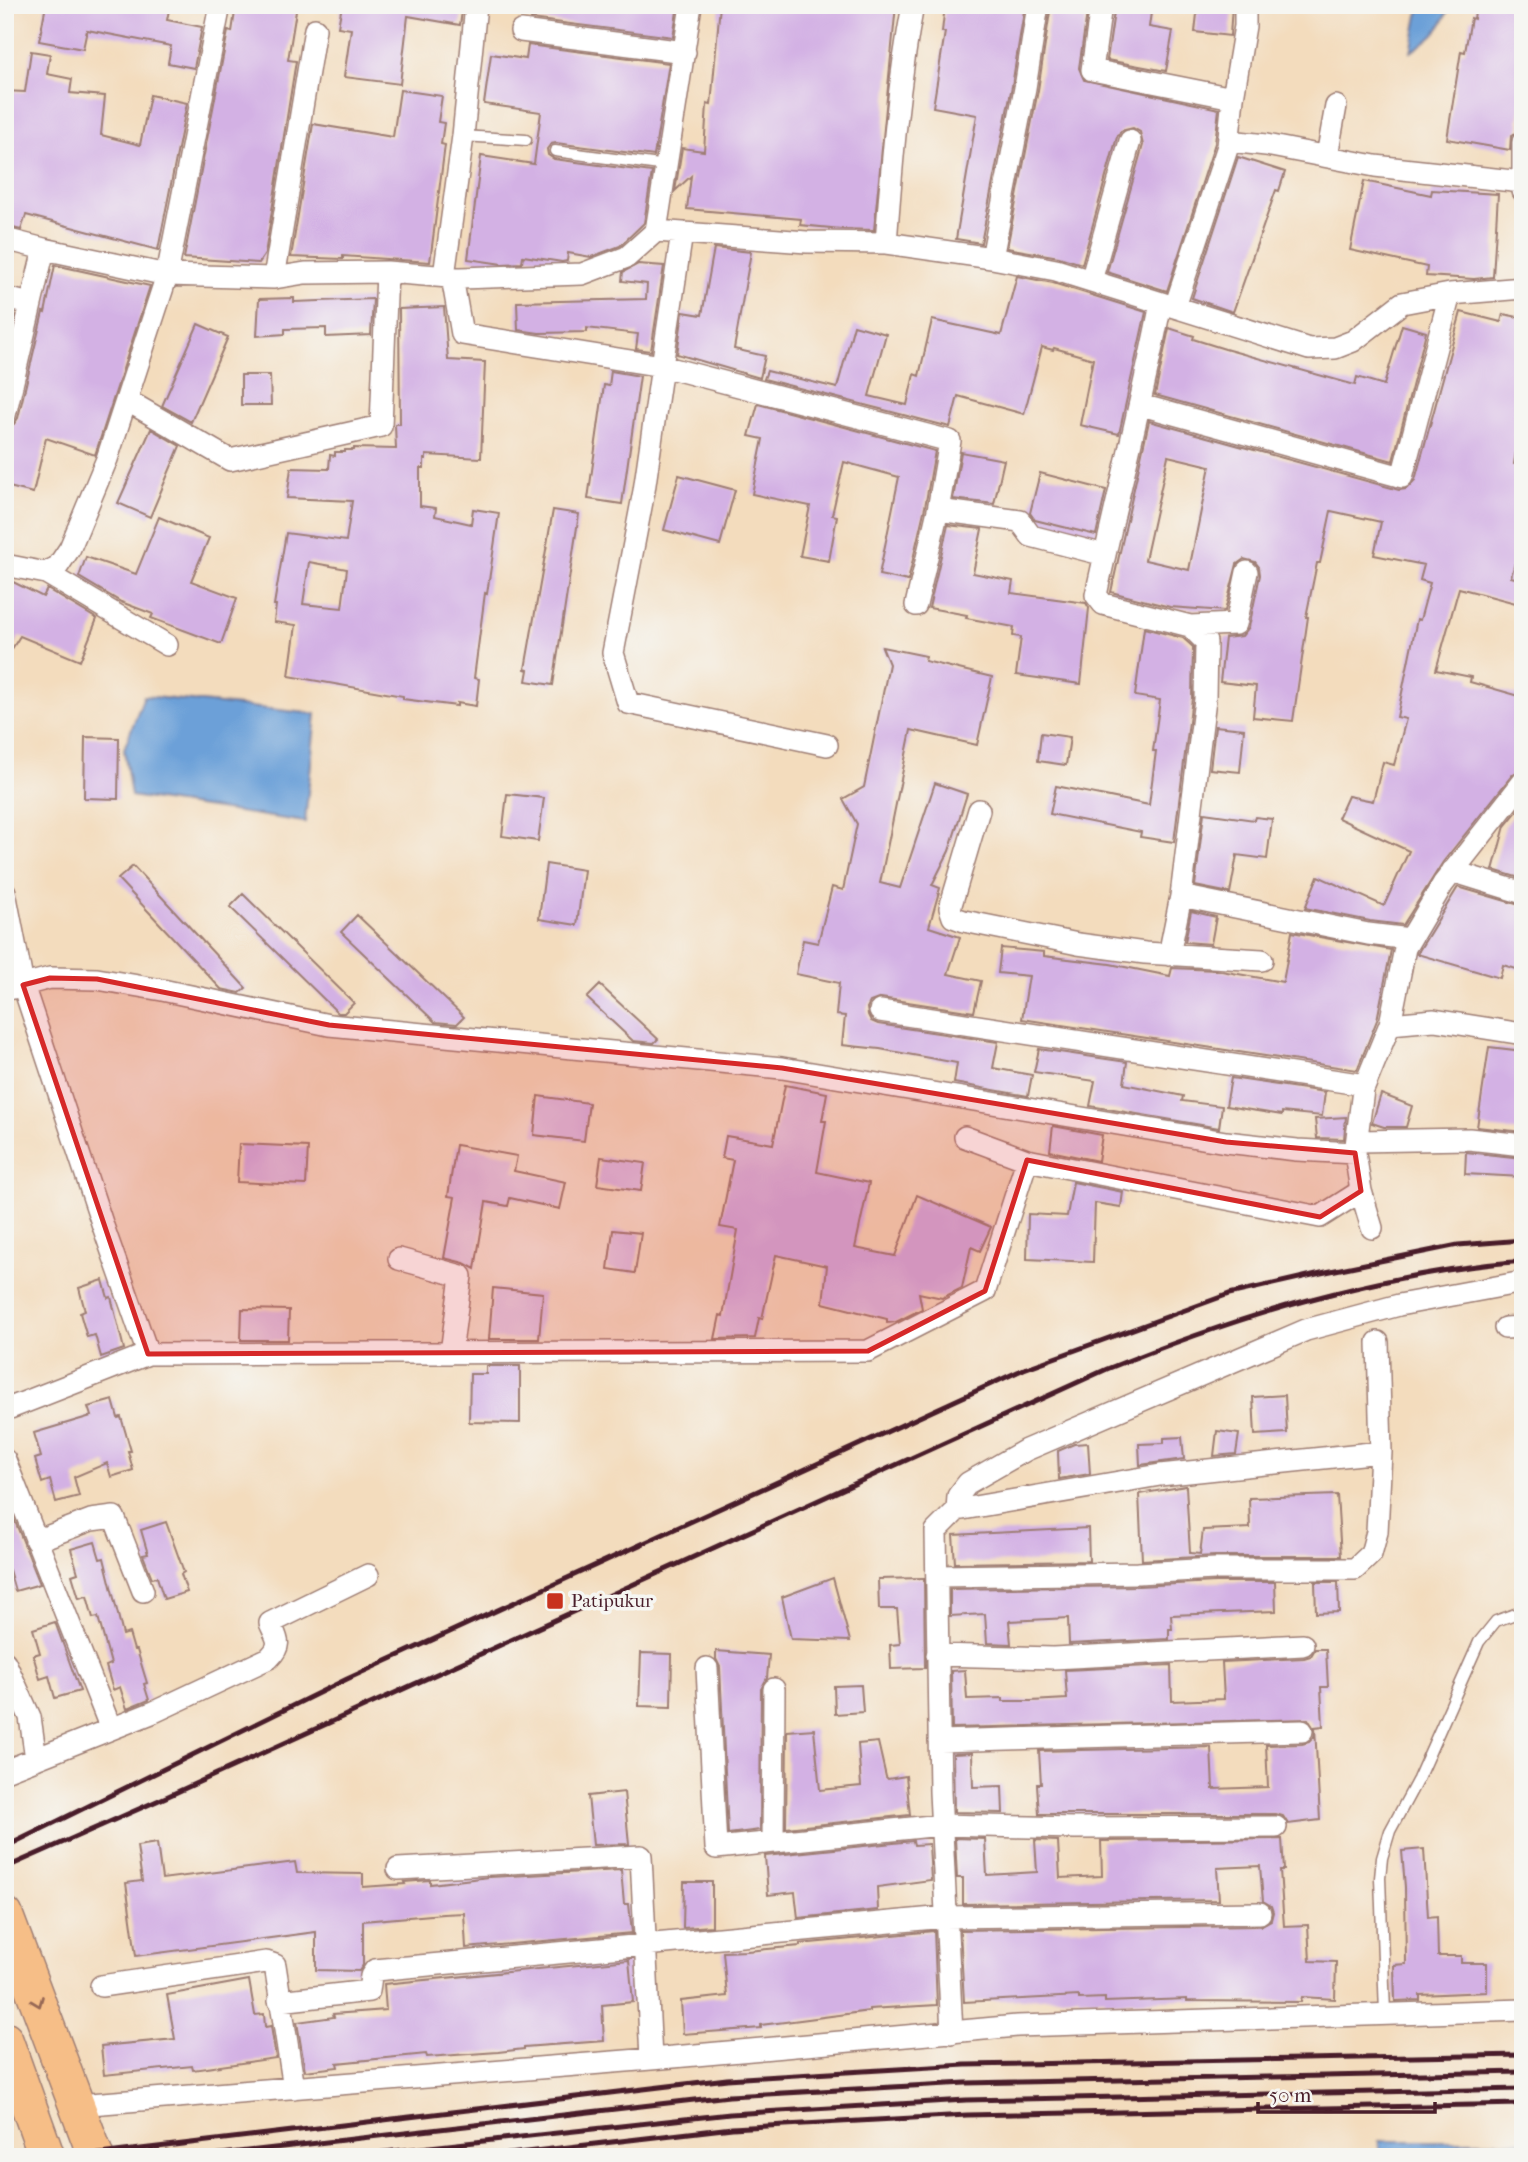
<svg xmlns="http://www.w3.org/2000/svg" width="1528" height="2162" font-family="'IM FELL French Canon',serif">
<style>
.water{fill:#6ca0d8;stroke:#5b6082;stroke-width:2}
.building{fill:#d3b1e4;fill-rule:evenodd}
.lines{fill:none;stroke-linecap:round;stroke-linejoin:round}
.service-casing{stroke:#9e7e74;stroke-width:13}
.minor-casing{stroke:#9e7e74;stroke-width:24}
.primary-casing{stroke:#9e7e74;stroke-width:38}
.service{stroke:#fff;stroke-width:10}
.minor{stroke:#fff;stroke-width:21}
.primary{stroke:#f6be87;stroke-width:35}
.rail{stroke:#4a1f2b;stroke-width:5}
.oneway{stroke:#976754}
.marked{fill:#d62828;fill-opacity:0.2;stroke:#d62828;stroke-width:5;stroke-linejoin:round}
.poi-dot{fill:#c8321e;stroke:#f6f6f2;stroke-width:2.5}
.labels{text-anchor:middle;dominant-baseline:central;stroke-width:7;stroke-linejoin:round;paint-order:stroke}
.poi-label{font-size:19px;fill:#4a1f2b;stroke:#f6f6f2;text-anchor:start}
</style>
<rect width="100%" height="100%" fill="#f6f6f2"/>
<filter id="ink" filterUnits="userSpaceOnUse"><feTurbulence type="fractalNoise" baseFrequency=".0143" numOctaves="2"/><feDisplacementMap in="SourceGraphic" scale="14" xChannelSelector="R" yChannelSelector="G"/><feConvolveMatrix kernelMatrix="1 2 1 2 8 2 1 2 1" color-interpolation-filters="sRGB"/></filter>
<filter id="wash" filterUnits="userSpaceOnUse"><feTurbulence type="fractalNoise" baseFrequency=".00686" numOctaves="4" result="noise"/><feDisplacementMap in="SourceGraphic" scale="28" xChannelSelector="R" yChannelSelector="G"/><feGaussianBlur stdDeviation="1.57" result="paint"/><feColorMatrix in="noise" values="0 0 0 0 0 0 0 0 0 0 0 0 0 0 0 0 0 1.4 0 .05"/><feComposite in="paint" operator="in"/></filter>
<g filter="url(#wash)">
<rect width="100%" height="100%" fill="#f3dcbd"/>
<path class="water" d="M1420,5H1450C1442,30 1432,37 1411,52Z
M144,696L316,714L305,822L131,796L124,749Z
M1379,2141H1523V2157H1380Z"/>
<g id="blocks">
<path class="building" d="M46,5H170L167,20L202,27L194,68L168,63L171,46L87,30L83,49L39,41Z
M236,5H297L288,60L296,61L265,254L259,263L184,258L228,31L232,32Z
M342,5H463L460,25L408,16L400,84L344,77L351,29L338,27Z
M533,5H678L673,37L531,19Z
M720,5H896L874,230L842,229L800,225L801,219L687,209L691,176L675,191L682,148L704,151L707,104L711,105Z
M945,5H1025L1012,86L981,243L956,239L977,115L933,107L945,32H942Z
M1051,5L1088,6L1079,68L1084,80L1219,109L1215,143L1167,291L1107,272L1143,145L1140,132L1133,128L1121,131L1117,137L1082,264L1059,257L1007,248L1038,90Z
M1115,5H1152L1149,27L1173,31L1166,71L1107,60Z
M1198,5H1232L1230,36L1195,32Z
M1476,5H1523V94L1518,122L1520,123L1519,130L1511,136L1510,150L1447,139L1461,51L1465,52L1471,18L1474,19Z
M528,45L669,63L654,156L556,143L551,144L547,149L548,155L554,159L652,172L644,223L620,246L591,257L568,253L567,261L562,262L523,256L522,263L502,264L468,259L481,156L534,164L541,112L484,104L491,54L526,59Z
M31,51L50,54L47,74L72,79L70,93L105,96L101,135L140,145L150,95L187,103L158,250L26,215L21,230L5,226V91L25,92Z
M400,90L442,96L438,122L444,123L441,144L445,145L430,262L343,256V259L291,257L313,124L393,137Z
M1238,157L1285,172L1279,191L1276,190L1233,312L1192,298Z
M1364,181L1431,195L1432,190L1498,194L1493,277L1474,279L1426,276L1427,267L1350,250Z
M714,248L751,252L734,349L765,356L760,378L677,354L683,312L702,315Z
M5,253L14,255L10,268L5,267Z
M638,264L664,266L651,351L636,349L638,334L587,328V332L539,333L518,330L517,302L646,299L647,284L622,281L623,272Z
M55,265L150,286L95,455L46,438L33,493L5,486V428L14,424L18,418L43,312L45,313Z
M1017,276L1053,283L1146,312L1119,434L1080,425L1093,359L1054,348L1053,350L1042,347L1024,414L958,396L950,427L764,379L767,371L837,388L854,325L886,334L869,396L907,405L914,374L919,376L932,320L1001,335Z
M294,298V302L373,299L371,335L326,337V328L285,329V334L257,336L259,299Z
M444,307L448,360L485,362L481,458L426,455V459H424V468H420V506L436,508L435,516L471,524L473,509L499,513L487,594L485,593L474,678L479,679L476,706L457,703V706L403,699V696L289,676L296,625L274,622L276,605H274L286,533L346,541L352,501L287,498L291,468L329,469L330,455L335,456V452H345V450H354V448L396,449L395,424H400L399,309ZM309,562L347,569L342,608L303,604Z
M5,312L15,314L5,357Z
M1461,312L1501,322L1503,314L1523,318V409L1514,464L1523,466V534L1511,577L1523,580V605L1459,588L1436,670L1471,677L1470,682L1523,697V769L1513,774L1443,862L1403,925L1370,921L1305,908L1318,876L1384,906L1409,851L1338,818L1348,796L1373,801L1383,762L1394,765L1406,719L1397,717L1417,619L1420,620L1430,583L1420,580L1424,565L1374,555L1381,522L1331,511L1320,563H1317L1306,617H1308L1293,721L1253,717L1256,686L1220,682L1225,638L1242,636L1249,627L1260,575L1259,567L1255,562L1244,559L1237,564L1225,611L1170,607L1111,592L1149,421L1399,490L1406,489L1415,480ZM1168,456L1210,466L1189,570L1145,560Z
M198,324L228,337L191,422L162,406Z
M1402,325L1426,332L1393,461L1155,395L1169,328L1194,336L1193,339L1225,349L1355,385L1357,377L1384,385Z
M611,371L640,376L622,504L588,499L604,385L609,386Z
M241,375H270L271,405H241Z
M758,404L935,451L925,507L908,581L879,575L899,477L844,462L832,515L837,516L829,561L800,556L810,506L752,494L763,439L749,436Z
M151,429L180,446L150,517L118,503Z
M961,452L1004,460L994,504L953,499Z
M1040,473L1106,490L1096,535L1035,520L1030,513Z
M679,475L735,490L720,545L664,530Z
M553,510L579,514L553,685L526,681L528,670L525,669Z
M159,517L209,538L191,581L237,598L221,644L151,618L153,614L121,602L79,577L86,557L136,574Z
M948,525L982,529L973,573L1013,581L1011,593L1086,603L1089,608L1081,684L1016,675L1021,637L1013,636L1014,627L966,618L967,615L929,608Z
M5,578L43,597L47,589L97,619L80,661L20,636L5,660Z
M1144,628L1183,638L1193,647L1192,698L1174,842L1140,837L1141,832L1050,814L1056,786L1149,805L1156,751H1153L1160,700L1135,696Z
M882,647L926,656L925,661L992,677L977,745L911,730L880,883L900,888L935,783L967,794L949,851L932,885L940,888L929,927L960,937L948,974L981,981L974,1012L881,998L870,1002L867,1008L868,1015L871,1021L878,1024L998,1042L993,1068L1032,1075L1028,1096L954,1083L957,1063L880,1049L842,1045L845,1016L836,1015L839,983L796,974L803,940L818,943L832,887L843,890L857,824L843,799L864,787L889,664Z
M1215,726L1244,729L1240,772L1210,769Z
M1041,733L1070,737L1066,765L1038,761Z
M85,737L119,738L118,799L84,798Z
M507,794L544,798L538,841L502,836Z
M1523,804V879L1493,870L1505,826Z
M1204,813L1254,820L1255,817L1272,819L1267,859L1237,855L1230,893L1195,886Z
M546,864L584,870L577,925L539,919Z
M133,866L246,988L240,993L221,989L118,879Z
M1458,887L1523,906V971L1503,965L1500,978L1417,954Z
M243,894L354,1003L344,1013H338L230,907Z
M1191,911L1216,917L1211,944L1185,942Z
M357,915L464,1017L457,1024L435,1022L341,932Z
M1292,932L1391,950L1377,1020L1357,1070L1022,1019L1029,976L998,973L1001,948L1044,952V956L1110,964L1170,976L1172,968L1216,970L1283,982Z
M600,985L658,1039L654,1043L633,1041L587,998Z
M1489,1047L1523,1051V1132L1477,1127Z
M1039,1049L1127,1062L1124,1084L1183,1096L1182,1101L1222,1106L1219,1128L1090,1106L1095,1081L1034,1072Z
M1231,1078L1325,1092L1322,1116L1282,1112V1115L1226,1106Z
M785,1085L827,1093L822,1121H826L817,1172L869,1183L855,1248L895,1256L917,1195L991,1227L980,1251L971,1247L962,1288L942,1298L919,1293L922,1309L896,1322L887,1323V1319L823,1303L827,1266L776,1255L762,1319L759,1318L755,1338L715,1339L720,1315L723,1316L738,1230L720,1227L733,1160L722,1158L726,1136L773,1144Z
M1381,1094L1412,1106L1406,1127H1384L1372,1123Z
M538,1096L589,1103L584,1141L534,1135Z
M1346,1117L1344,1139L1317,1138L1315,1119Z
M1053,1126L1102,1135L1098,1161L1050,1151Z
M239,1144L308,1147L306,1185L237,1182Z
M456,1145L517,1156L514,1171L566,1182L560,1209L510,1198L508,1206L486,1202L475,1269L464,1263L444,1258L455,1197L448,1196Z
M1466,1152L1523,1158V1177L1465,1174Z
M601,1157L645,1163L641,1191L597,1185Z
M1073,1182L1123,1192L1121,1207L1095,1203L1093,1262L1027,1259L1028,1214L1067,1216Z
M613,1230L641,1233L635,1273L608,1269Z
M103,1280L108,1298L111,1297L124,1349L101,1357L95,1335L87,1337L80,1313L85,1311L79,1288Z
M493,1288L543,1293L539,1339H489Z
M242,1309L289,1310L288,1340H241Z
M486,1366H520V1423L469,1422L470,1374H486Z
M1285,1395L1287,1433L1255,1435L1253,1397Z
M113,1400L118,1418L121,1417L131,1451H128L133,1470L111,1477L107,1463L74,1477L79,1496L56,1502L50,1480L42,1483L35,1459L41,1457L34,1433L91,1416L88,1407Z
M1217,1431L1239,1434L1236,1454L1214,1456Z
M1182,1437L1184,1459L1140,1465L1139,1444L1164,1443V1438Z
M1088,1443L1090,1474L1059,1479L1058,1451L1074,1444Z
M1186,1486L1190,1553L1200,1554L1203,1530L1250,1528L1249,1498L1337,1495L1341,1556H1215L1142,1560L1139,1494Z
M5,1496L40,1584L15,1591L9,1570L5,1571Z
M166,1522L184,1572L181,1574L187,1592L164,1599L157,1577L152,1578L143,1555L148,1554L141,1530Z
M1088,1528L1089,1561L955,1563L953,1535Z
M95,1542L100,1559L104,1558L123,1635L129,1633L134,1650H137L147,1683L144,1684L149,1700L127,1709L120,1687L113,1690L106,1666L111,1664L98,1617L93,1618L87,1596L79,1598L72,1575L78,1573L71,1549Z
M833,1578L850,1641L791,1639L782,1597Z
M924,1578L925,1668L891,1669L890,1645L900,1644L897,1609H879L878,1579Z
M1215,1582H1275L1276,1611L1171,1615L1172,1629H1169V1639L1069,1644L1068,1618L1009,1621L1011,1644L987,1643L985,1614L950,1616V1589L1138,1586Z
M1315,1582H1338L1339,1612L1316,1613Z
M55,1622L80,1691L55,1698L49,1676L40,1679L33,1655L40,1653L33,1629Z
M1315,1649H1326L1328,1687H1321L1323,1726L1315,1727L1320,1820L1288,1824L1283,1816L1276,1814H1039L1037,1784H1041L1039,1751L1211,1747L1213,1789L1268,1787L1266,1745L1302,1744L1309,1742L1314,1737L1315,1730L1308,1719L952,1728L951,1671L965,1670L967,1699L1003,1698V1701H1031L1067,1699L1065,1670L1171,1665L1172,1701L1224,1699L1222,1662L1304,1658L1311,1656Z
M716,1651L769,1655L767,1678L761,1689L760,1830L728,1834L720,1667L716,1659Z
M641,1653L672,1654L671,1707L639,1706Z
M861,1685L863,1712L835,1714L834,1686Z
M814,1729L820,1790L861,1786L858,1744L878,1742L886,1777L888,1779L906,1776L910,1815L786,1828L787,1731Z
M972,1753L973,1787L1002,1786L1003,1813L954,1812L953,1754Z
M624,1792L629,1844L593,1845L588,1796Z
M955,1838L985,1839L987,1875L1037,1872L1035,1840L1058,1841L1060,1878L1102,1876L1101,1841L1282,1839L1284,1870H1280L1284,1926L1308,1925L1310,1961L1336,1962L1335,1999L1302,1997L1301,2002L1187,2001V1999L1105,2002V1998L1079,1999V1996L964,2002L960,1930L1260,1926L1271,1920L1273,1912L1271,1906L1263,1901L1260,1866L1217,1868L1219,1900L963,1904V1878H957Z
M913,1841L914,1845L929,1844L931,1880L877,1887L878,1910L798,1918L795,1892L768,1895L765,1856Z
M157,1843L162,1879L295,1862L297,1873L363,1874V1887L405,1884L404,1882L430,1880V1884L489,1877L621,1870L624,1904H629L632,1933L466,1948L464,1913L443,1914L363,1921V1965L359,1971L316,1970V1932L136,1956L126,1883L142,1881L137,1846Z
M1424,1849L1428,1917L1437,1916L1438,1956H1461V1963H1487V1992L1420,1995V2000L1395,2001L1394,1965L1406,1964L1405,1887L1402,1851Z
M684,1882H712V1926L683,1928Z
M934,1931L937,2005L869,2009V2011L785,2022L761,2025V2028L683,2034L681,2001L727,1996L723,1952L747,1951L800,1946V1944Z
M629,1960L633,2002L602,2005L604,2041L524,2047V2049L498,2052L427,2057L426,2054L337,2063L338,2067L305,2071L297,2022L334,2017L333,2014L386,2010L384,1984Z
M249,1980L255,2015L264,2014L265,2027L271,2026L276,2058L193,2070L192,2066L104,2075L101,2046L175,2039L167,1995Z"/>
</g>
</g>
<g filter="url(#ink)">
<use href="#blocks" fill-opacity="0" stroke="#9e7e74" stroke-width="2"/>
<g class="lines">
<g class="service-casing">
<path id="service" d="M463,136L526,140
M555,151L667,166
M1385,2013L1380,1878L1382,1858L1390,1831L1418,1779L1479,1642L1496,1621L1523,1611"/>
</g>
<g class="minor-casing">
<path id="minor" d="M1101,5L1092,70L1233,98
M521,31L685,52
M1229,141L1266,145L1375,166L1522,182
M1523,142V191
M1327,156L1336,106
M656,231L807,242L886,243L992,258L1056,270L1309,349L1335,348L1353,341L1402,303L1450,294L1523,288
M682,233L662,366L950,441L938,510L1020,521L1031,536L1105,555
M5,239L44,249L167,275L274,278L305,273L387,272L461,278L582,274L627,257L656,231L691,5
M886,243C892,163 898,84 913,5
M992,258L1025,88L1038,5
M444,276L463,136L476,5
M452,277L462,334L662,366L644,491L613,653L628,703L827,745
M274,278L315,29
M1091,281L1130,141
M5,298L31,304
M1161,303C1142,401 1117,498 1096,595L1103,604L1190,626L1206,642L1205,699L1181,896L1169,955
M1175,307L1228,146L1233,98L1245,26V5
M128,401L230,460L381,426L387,272
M1141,405L1402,477L1450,294
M5,415L44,249
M5,565L46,573L58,566L70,548L107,459L167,275L220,5
M46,573L167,645
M916,605L938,510
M1190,626L1236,624L1247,572
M979,810L950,908L953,917L964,921L1078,944L1145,953L1262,960
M1452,871L1523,893
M5,892L23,985L103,1226L148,1354
M1181,896L1368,934L1410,939
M5,990L50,978L97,979L162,990L329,1025L782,1068L1226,1142L1297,1150L1355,1153
M880,1011L1365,1085
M1390,1024L1434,1020L1523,1034
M965,1137L1027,1160
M1358,1141L1469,1139L1523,1145
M1372,1228L1361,1191L1355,1153L1363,1090L1390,1024L1405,948L1443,884L1523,782
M399,1259L461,1276L451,1353
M1505,1328L1523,1327
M5,1410L148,1354L868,1351L985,1291L1027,1160L1320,1217L1361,1191
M5,1460L111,1729
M957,1510L958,1496L968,1483L1026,1450L1306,1330L1399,1305L1523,1282
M36,1541L91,1520L114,1517L143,1591
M937,1576L1138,1573L1215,1569H1355L1371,1554L1377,1532L1381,1452L1378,1342
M937,1655L1053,1658L1303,1645
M5,1662L30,1717L36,1759
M707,1668L716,1848L941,1825L1075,1828L1276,1827
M939,1741L1302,1731
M5,1771L154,1712L269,1658C283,1644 277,1639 270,1623L368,1575
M773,1842L774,1689
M398,1869L641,1856L651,2059
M101,1986L266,1962L275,1965L294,2088
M279,2001L369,1991L371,1976L375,1970L386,1969L945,1917L1260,1913
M952,2033L940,1792L936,1531L957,1510L1160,1475L1381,1452
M78,2105L651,2059L1017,2026L1523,2010"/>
</g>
<g class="primary-casing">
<path id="primary" d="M5,1915L96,2157
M5,2040L47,2157"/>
</g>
<use href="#service" class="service"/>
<use href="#minor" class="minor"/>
<use href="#primary" class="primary"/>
<path class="rail" d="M5,1847L347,1679L1024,1369L1229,1294L1321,1273L1458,1245L1523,1240
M5,1868L166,1797L1107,1369C1241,1315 1378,1273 1523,1261
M74,2157L727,2079L965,2065L1523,2055
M195,2157L729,2096L966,2083L1523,2072
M339,2157L730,2114L966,2100L1523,2089
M484,2157L732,2128L967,2115L1523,2104"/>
</g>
<defs><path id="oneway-chevron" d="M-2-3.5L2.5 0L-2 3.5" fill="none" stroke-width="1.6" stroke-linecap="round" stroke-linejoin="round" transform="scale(1.75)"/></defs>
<use class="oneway" href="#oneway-chevron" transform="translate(38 2002) rotate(69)"/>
</g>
<path class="marked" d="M50,978L97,979L329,1025L782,1068L1226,1142L1355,1153L1361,1191L1320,1217L1027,1160L985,1291L868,1351L148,1354L23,985Z"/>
<rect class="poi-dot" x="546" y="1592" width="18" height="18" rx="3.5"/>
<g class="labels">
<g class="poi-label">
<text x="571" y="1601">Patipukur</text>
</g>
</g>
<rect width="1528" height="2162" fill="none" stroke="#f6f6f2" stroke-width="28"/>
<path d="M1258 2102v10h177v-10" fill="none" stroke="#4a1f2b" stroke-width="3.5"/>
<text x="1269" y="2102" font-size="21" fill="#4a1f2b" stroke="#f6f6f2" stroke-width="5" paint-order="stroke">50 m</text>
</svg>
